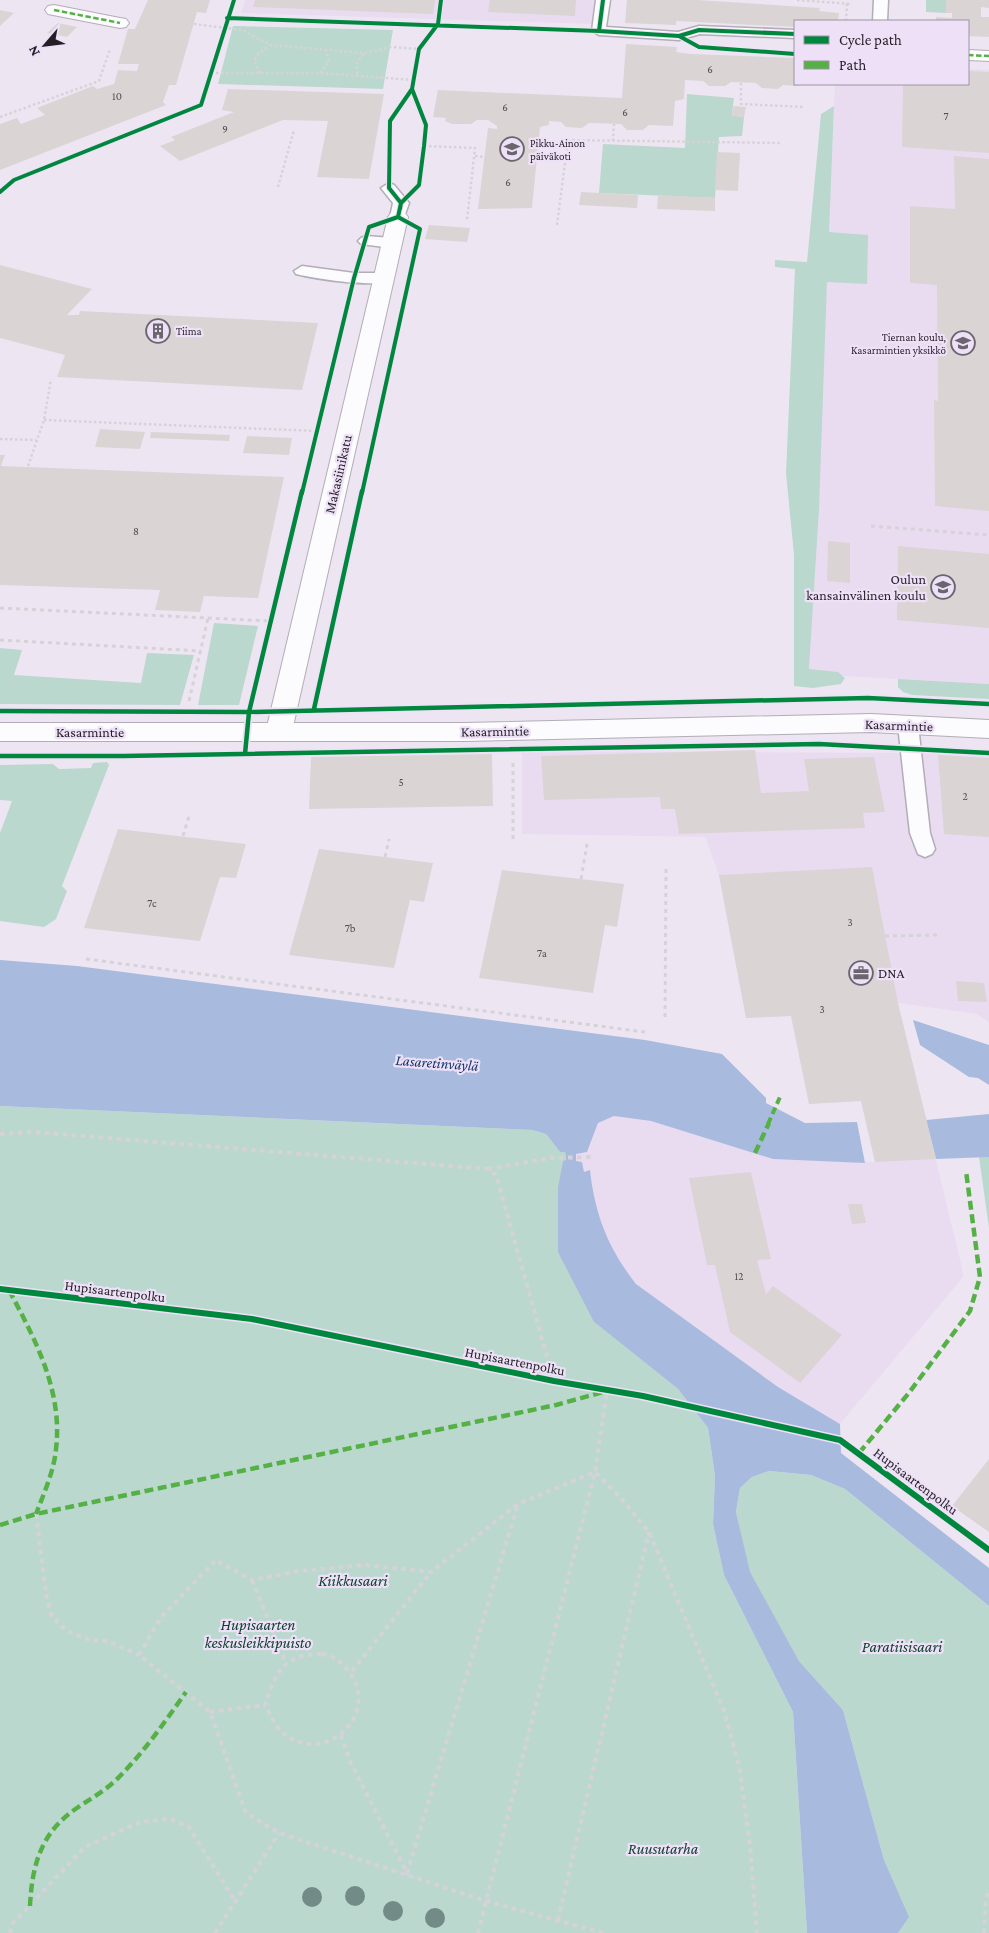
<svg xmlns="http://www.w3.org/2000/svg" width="989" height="1933" font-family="'Crimson Pro',serif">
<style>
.built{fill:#e9dcf1}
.green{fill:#bbd8cf}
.water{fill:#a8bbde}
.building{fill:#dad4d5}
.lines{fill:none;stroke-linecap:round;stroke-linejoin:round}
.service-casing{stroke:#b2adb7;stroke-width:3}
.minor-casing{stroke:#b2adb7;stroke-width:2}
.tertiary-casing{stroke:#b2adb7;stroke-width:2}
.path-far2{stroke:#d5d3d7;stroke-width:2.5;stroke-dasharray:2.5 2.5;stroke-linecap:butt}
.path-far1{stroke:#d5d3d7;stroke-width:3;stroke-dasharray:4 4;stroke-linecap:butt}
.path{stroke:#d5d3d7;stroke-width:4;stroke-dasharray:4.5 4.5;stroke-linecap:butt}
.service{fill:#fcfbfd;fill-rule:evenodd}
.minor{fill:#fcfbfd;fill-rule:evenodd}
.tertiary{fill:#fcfbfd;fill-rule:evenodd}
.quiet-far2{stroke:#55b145;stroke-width:2.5;stroke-dasharray:5.5 2.5;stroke-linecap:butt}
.quiet-far1{stroke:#55b145;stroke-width:4;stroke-dasharray:7 4;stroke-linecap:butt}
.quiet{stroke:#55b145;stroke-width:4.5;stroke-dasharray:9 4.5;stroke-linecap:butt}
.cycleway-far2-casing{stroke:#eee1f7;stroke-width:6}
.cycleway-far1-casing{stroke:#eee1f7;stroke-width:8}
.cycleway-casing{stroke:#eee1f7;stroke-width:9}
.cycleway-far2{stroke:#00873e;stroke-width:4}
.cycleway-far1{stroke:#00873e;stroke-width:4.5}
.cycleway{stroke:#00873e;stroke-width:6}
.tree{fill:#728b87}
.labels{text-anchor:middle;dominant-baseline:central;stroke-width:4.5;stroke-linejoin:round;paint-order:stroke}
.number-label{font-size:11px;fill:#524d54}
.far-poi-label{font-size:11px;fill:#241f27;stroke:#eee1f7;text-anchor:start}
.street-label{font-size:14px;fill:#241f27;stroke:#eee1f7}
.poi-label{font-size:14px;fill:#241f27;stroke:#eee1f7;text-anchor:end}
.water-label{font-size:15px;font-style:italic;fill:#12356c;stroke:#eee1f7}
.near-park-label{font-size:16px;font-style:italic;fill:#0e412f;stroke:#eee1f7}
</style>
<rect width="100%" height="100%" fill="#ede6f2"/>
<path class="built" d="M245,0H594L592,24L241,13Z
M968,69L989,70V684L809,674L835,84H968Z
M522,751L924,753L989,756V1022L977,1014L898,1003L964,1276L840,1424L778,1387L636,1284L619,1263L609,1242L596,1210L590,1171L584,1172L576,1162V1154L587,1152L598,1123L614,1116L651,1121L773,1159L875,1162L861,1101L809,1104L791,1016L746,1018L719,875L705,837L522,834Z"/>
<path class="green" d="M926,0H946V13L926,12Z
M233,26L393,30L383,89L218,84Z
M687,94L734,98L732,115L744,117L742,136L719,137L715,198L599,193L603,144L685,148Z
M834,106L829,232L868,235L867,284L827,282L819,509L809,669L838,672L845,678L841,684L813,688L794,686V555L786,473L795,269L775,267V260L807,262L821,114Z
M214,623L258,626L239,705H198Z
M0,648L22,650L14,675L141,683L147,653L194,655L180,705L0,704Z
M898,679L989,684V699L912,695L903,692L898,687Z
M107,762L109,765L62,886L67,891L56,919L44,927L0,921V833L12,801L0,800V765L53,764L59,769L91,768L93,763Z
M0,1106L532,1130L546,1134L560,1152H565L566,1161H563L562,1171L594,1322L678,1389L708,1428L715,1476L713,1524L724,1575L793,1712L807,1933H0Z
M979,1157H989V1228Z
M769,1471L811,1475L845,1489L989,1606V1933H898L908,1917L884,1860L843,1710L799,1661L749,1572L736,1512L740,1488L752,1477Z"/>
<path class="water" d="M0,960L77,966L645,1040L722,1054L766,1098V1103L805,1123L857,1122L865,1163L773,1159L651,1121L614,1116L598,1123L587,1152L576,1154V1161L582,1162L584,1172L590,1170C595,1215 608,1248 636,1284L778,1387L840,1424L841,1453L989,1568V1606L845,1489L811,1475L769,1471L752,1477L740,1488L736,1512L750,1572L799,1661L843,1710L884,1860L909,1917L898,1933H807L793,1712L724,1575L713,1524L715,1476L708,1428L678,1389L594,1322L558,1252V1188L563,1161L566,1160L565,1152H560L546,1134L532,1130L0,1106Z
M913,1020L989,1045V1085L978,1078L969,1077L920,1045Z
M989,1114V1157L936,1159L926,1120Z"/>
<path class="building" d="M148,0H210L206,13L197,12L176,85H169L163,102L166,105L0,170V124L17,118L21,124L45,115L37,108L93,86L97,89L114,84L118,70L137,71L139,64H118L128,29H135Z
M255,0H435L433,14L253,7Z
M490,0H576L575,16L488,12Z
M627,0H697L820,8L819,11L839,13L838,21H795V27L676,21V25L625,23Z
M946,0H989V8L981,7V17H989V37L968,36V21H936V17L952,18V13H946Z
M0,10L14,13L0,26Z
M58,23L77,27L67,37L47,33Z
M626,44L677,47L676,52L691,54L795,58V84L800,86L783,85L778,89L762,88L756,83L731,82L725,86H709L703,81L685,80L684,99L675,101L673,126L649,125L643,130H627L621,124L589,123L582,128L566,127L561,122L549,121V125L540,127L532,208L478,209L488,128L497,129V126L488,120H477L471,124H452L445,121L446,118L433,117L438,90L622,98Z
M968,71L989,72V153L902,147L903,84H968Z
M228,89L384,94L369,179L317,177L328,121L283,120L180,161L160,146L175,140L171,137L234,112L222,110Z
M734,106L746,107L744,117L731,116Z
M717,152L740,153L738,191L715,190Z
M954,156L989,159V511L935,506L934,400L938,401L937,285L910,283V206L955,209Z
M581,192L638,195L637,208L579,205Z
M658,195L715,198V211L657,209Z
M429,225L470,228L467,242L425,239Z
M0,265L92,289L67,315H79L80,311L318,323L302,390L57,377L65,355L0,338Z
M100,429L145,432L140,449L95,447Z
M151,432L230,435L229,441L150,438Z
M247,436L292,438L289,455L243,453Z
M0,455H5L1,466L284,477L258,598L204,596L200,612L155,610L160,590L0,585Z
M828,541L850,543V583L827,581Z
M898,546L989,554V628L897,620Z
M755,750L761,793L809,791L804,759L874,757L885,812L863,813L865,828L679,834L675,809H661L660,797L544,800L541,756Z
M492,754L493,806L309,809L311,757Z
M938,755L989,758V837L944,834Z
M118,829L246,844L236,878L220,877L200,941L84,928Z
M319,849L433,863L424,902L410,900L394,968L289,955Z
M872,867L898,1003L936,1159L875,1162L861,1101L809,1104L791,1016L746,1018L719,875Z
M502,870L624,884L617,927L605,925L593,993L479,978Z
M956,981L984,983L987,1002L958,1001Z
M751,1172L771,1259L757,1260L766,1294L773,1286L842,1335L800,1383L730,1332L715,1265H707L689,1178Z
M848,1204H862L866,1223L852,1224Z
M989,1459V1532L952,1506Z"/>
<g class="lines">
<g class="service-casing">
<path id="service" d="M596,0H610L606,27L678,32L699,26L795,30V38L700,34L679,40L599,35L592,31Z
M874,0H888L887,21H873Z
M389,183L394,185L409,203L403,220L398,222L390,217L393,203L381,188Z
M366,236L392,238L400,243L392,248L361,244L358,241L361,238Z
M302,266L354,273H383L391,278C383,290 311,278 296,274L294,271Z
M908,718L915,720L918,725L930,833L935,849L932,854L925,857L918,854L910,833L898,725L901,720Z"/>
</g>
<g class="minor-casing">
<path id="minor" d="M54,5L120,18L126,19L129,23L126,27L120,28L48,14L45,10L48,6Z
M968,50L989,51V61L968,60Z
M398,211L405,213L408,217L292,731L288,737L279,740L270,737L266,731L388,217L391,213Z"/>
</g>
<g class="tertiary-casing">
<path id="tertiary" d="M871,714L989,720V738L871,732L464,741H0V723H464Z"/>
</g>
<path class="path-far2" d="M797,0L852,4
M846,21L847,3
M194,24L242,30L270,45L364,53L392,47L419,49
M211,73H320L414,80
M260,73L254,61L258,54L270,45
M320,73L329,61L326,50
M357,74V63L364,53
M741,83V104L804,107
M0,117L99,81L110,49
M613,141L614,124
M424,146L475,148L467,220
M475,156L484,157
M278,187L294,130
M557,225L568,140L782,143
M44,420L316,431
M0,439L36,440
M28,466L44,420L51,379"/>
<path class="path-far1" d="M871,526L989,535
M0,608L269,621
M0,640L201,651
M189,701L208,618
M513,763V842
M183,836L189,816
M385,857L389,839
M581,879L587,844
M885,936L939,935
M86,959L645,1032
M665,1017L666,869"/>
<path class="path" d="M0,1134L33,1132L488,1169L496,1175L554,1381
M488,1169L551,1158L595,1157
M36,1514L47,1600L52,1616L62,1627L74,1634L90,1640L108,1641L139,1655
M252,1580L286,1663
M322,1654C335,1656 342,1662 350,1673C381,1717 321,1769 281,1731C274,1725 270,1713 265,1705C276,1672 283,1654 322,1654Z
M352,1671L431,1572
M210,1712L265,1705
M341,1735L350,1761L407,1873L518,1504
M558,1920L649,1532
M10,1933L12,1924L85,1847L140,1822L170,1819L189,1827L235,1901
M215,1933L279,1833
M478,1933L595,1472L607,1390
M603,1933L486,1901L279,1833L246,1813L210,1712L139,1655L161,1617L216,1560L252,1580L299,1571L365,1565L431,1572L518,1504L595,1472L620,1497L649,1532L725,1713L740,1771L750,1845L757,1933
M984,1933L986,1898L989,1891"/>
<use href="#service" class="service"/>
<use href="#minor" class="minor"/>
<use href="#tertiary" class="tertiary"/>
<path class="quiet-far2" d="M54,10L120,23
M968,55L989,56"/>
<path class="quiet-far1" d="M768,1124L780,1097"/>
<path class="quiet" d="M755,1153L769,1123
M9,1290C35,1339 63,1391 56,1449C54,1471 44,1493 36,1514
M859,1453L908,1394L970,1311L980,1277L966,1171
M0,1525L36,1514L556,1405L603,1392
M30,1906C32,1865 41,1832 77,1808C90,1799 103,1792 115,1781C142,1755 164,1723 186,1692"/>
<g class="cycleway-far2-casing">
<path id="cycleway-far2" d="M603,0L599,31L679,36L699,30L795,34
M227,18L599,31
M679,36L699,47L795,54
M0,192L14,180L201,105L234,0
M400,209L401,203L419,185L424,146L426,125L412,89
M398,217L401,203L389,188L390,121L412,89L419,49L438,24L441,0
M302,493L354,278L369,227L398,217L420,229L362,493"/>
</g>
<g class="cycleway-far1-casing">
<path id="cycleway-far1" d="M314,709L362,491
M0,711L249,712L868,698L989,704
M245,754L249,712L302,491
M0,756H123L819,744L989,753"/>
</g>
<g class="cycleway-casing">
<path id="cycleway" d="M0,1289L252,1319L554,1381L643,1396L840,1440L989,1550"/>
</g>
<use href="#cycleway-far2" class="cycleway-far2"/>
<use href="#cycleway-far1" class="cycleway-far1"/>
<use href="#cycleway" class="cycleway"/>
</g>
<g class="tree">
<circle cx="355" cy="1896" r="10"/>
<circle cx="312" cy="1897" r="10"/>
<circle cx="393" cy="1911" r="10"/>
<circle cx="435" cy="1918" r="10"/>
</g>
<defs>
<g id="school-ring" transform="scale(1.25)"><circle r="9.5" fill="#eee1f7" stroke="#6a656e" stroke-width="1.5"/><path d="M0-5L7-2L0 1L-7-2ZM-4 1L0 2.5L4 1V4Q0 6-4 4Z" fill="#6a656e"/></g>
<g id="building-ring" transform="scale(1.25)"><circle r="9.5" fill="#eee1f7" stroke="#6a656e" stroke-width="1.5"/><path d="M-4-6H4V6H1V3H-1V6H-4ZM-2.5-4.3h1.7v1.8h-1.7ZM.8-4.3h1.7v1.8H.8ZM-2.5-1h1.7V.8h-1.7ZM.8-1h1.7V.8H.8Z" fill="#6a656e"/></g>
<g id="office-ring" transform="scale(1.25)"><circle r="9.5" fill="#eee1f7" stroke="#6a656e" stroke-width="1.5"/><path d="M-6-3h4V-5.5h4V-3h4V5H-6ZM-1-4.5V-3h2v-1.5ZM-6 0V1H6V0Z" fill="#6a656e"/></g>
</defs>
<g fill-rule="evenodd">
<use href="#school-ring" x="512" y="149"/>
<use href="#building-ring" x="158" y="331"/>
<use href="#school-ring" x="963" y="343"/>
<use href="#school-ring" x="943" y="587"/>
<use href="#office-ring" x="861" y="973"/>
</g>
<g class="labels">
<g class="number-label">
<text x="710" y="69">6</text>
<text x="117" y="96">10</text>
<text x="505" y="107">6</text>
<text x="625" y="112">6</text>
<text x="946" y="116">7</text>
<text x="225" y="129">9</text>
<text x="508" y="182">6</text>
<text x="136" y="531">8</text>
<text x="401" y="782">5</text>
<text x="965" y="796">2</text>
<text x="152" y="903">7c</text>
<text x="850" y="922">3</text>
<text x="350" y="928">7b</text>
<text x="542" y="953">7a</text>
<text x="822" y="1009">3</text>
<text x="739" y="1276">12</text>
</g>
<g class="far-poi-label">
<text x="530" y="143">Pikku-Ainon<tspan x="530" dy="13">päiväkoti</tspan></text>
<text x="176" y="331">Tiima</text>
<text x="946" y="337" text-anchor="end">Tiernan koulu,<tspan x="946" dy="13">Kasarmintien yksikkö</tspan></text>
</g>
<g class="street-label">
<text transform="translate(338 474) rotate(-77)">Makasiinikatu</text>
<text transform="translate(899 725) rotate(2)">Kasarmintie</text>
<text transform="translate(495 731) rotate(-1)">Kasarmintie</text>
<text x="90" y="732">Kasarmintie</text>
<text transform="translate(115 1291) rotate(7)">Hupisaartenpolku</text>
<text transform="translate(515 1361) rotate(11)">Hupisaartenpolku</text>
<text transform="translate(916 1481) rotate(37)">Hupisaartenpolku</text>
</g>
<g class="poi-label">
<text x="926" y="579">Oulun<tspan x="926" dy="16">kansainvälinen koulu</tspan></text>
<text x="878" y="973" text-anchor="start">DNA</text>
</g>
<g class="water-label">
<text transform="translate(437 1063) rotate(4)">Lasaretinväylä</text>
</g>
<g class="near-park-label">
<text x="353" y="1580">Kiikkusaari</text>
<text x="258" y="1624">Hupisaarten<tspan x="258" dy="18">keskusleikkipuisto</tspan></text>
<text x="902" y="1646">Paratiisisaari</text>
<text x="663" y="1848">Ruusutarha</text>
</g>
</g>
<rect x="794" y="20" width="175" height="65" fill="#eee1f7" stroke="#9d93a4"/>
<rect x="804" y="36" width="25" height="8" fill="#00873e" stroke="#9d93a4"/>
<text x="839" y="45" font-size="15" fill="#241f27">Cycle path</text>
<rect x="804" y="61" width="25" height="8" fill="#55b145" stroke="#9d93a4"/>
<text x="839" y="70" font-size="15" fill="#241f27">Path</text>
<g transform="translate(45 45) rotate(242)" stroke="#eee1f7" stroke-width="4" paint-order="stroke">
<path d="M0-4L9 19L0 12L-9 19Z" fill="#241f27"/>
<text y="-8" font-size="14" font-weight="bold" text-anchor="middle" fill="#241f27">N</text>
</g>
</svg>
